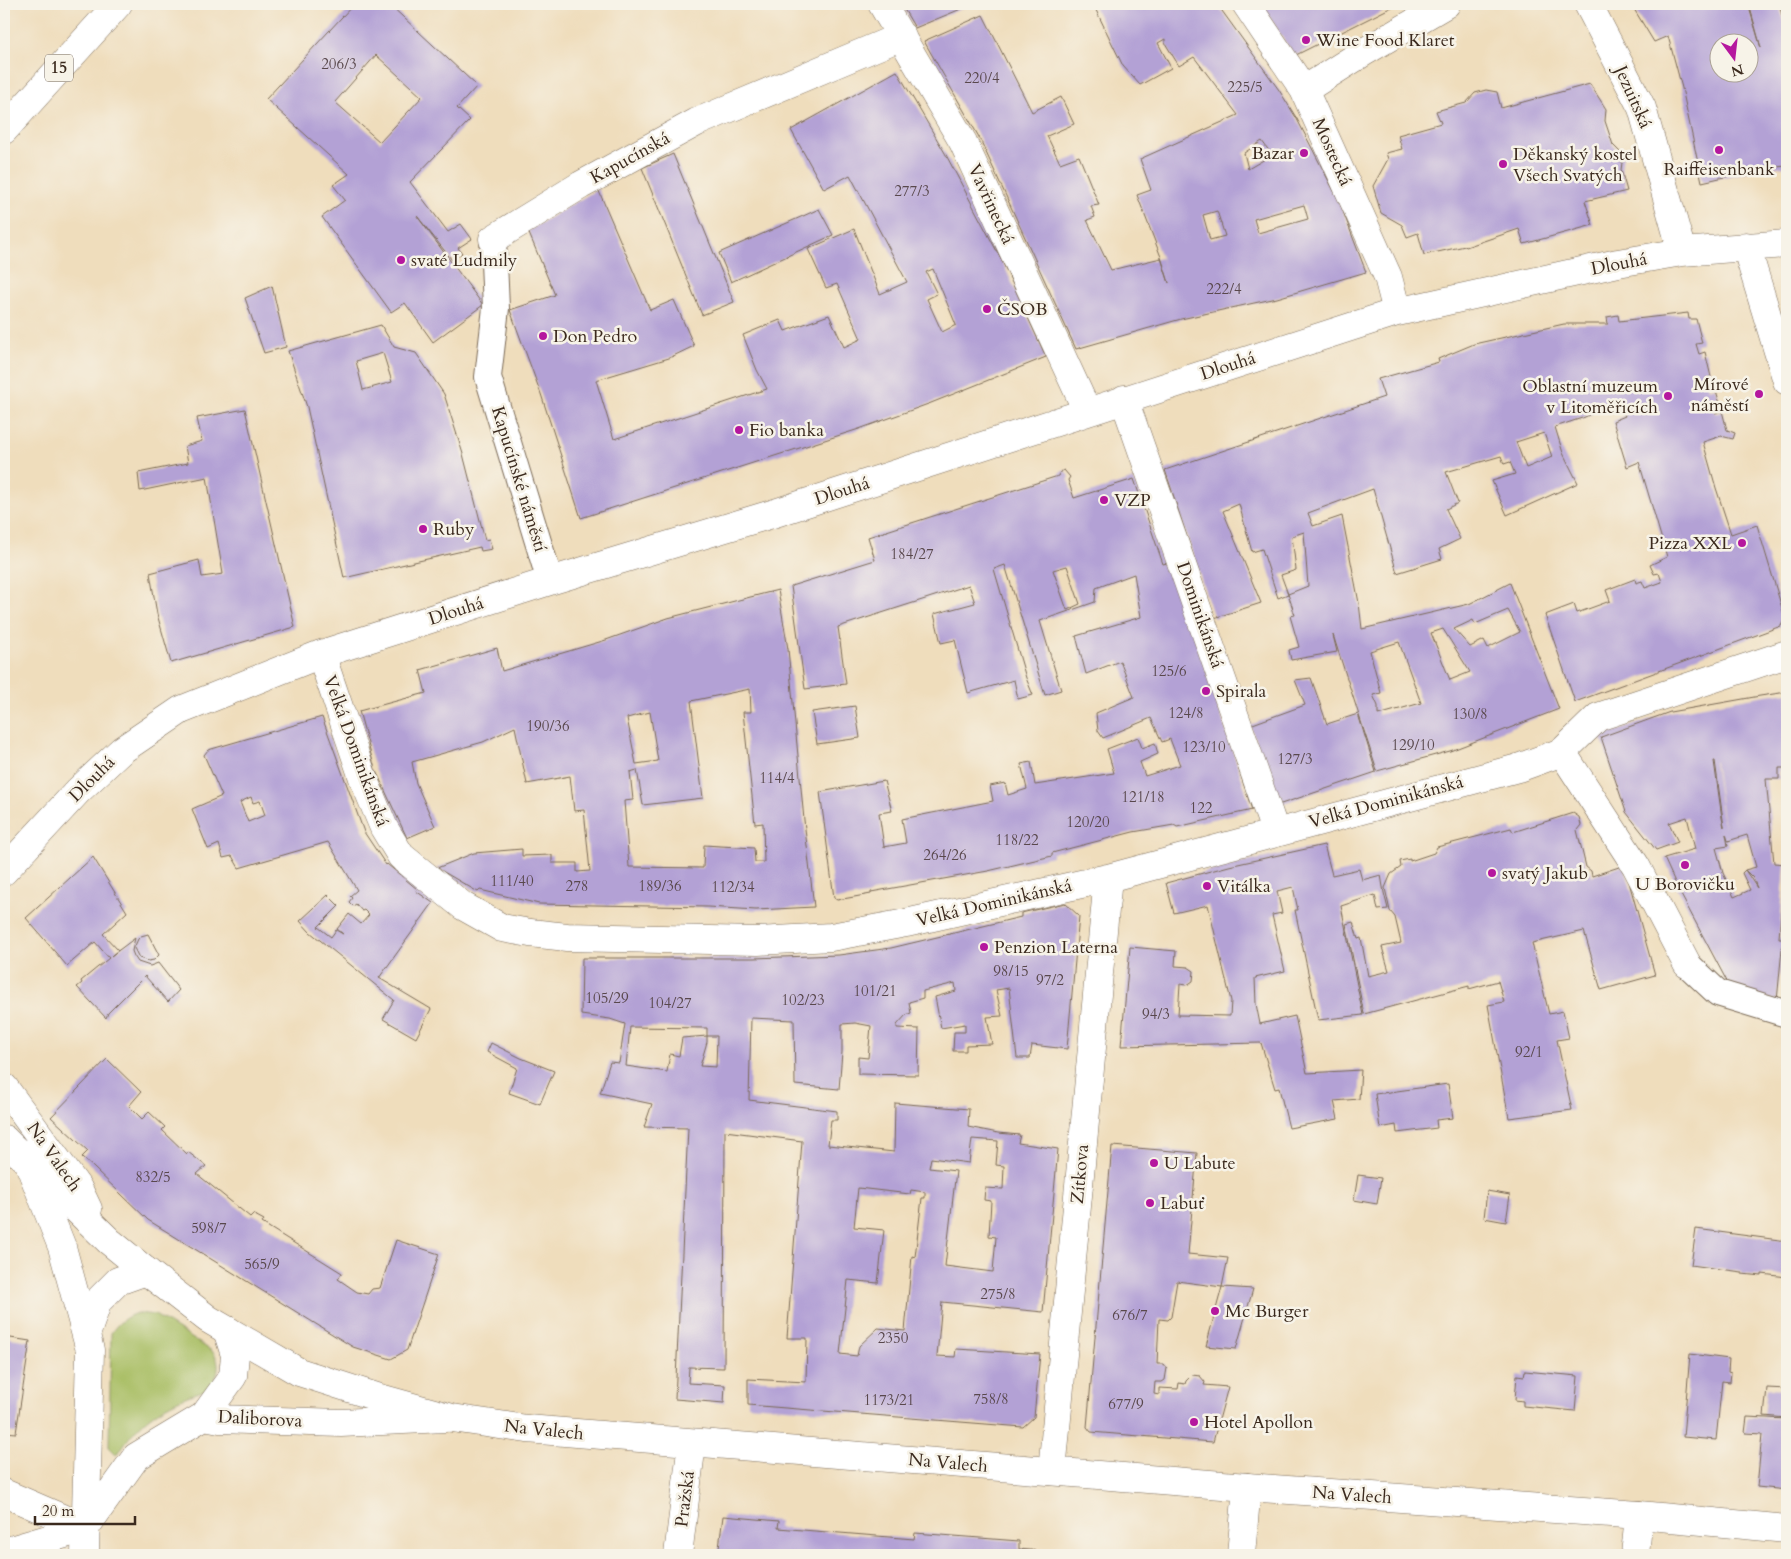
<svg xmlns="http://www.w3.org/2000/svg" width="1791" height="1559" font-family="Cardo,serif">
<style>
.green{fill:#a7bd62;stroke:#717440}
.building{fill:#b3a1d5;fill-rule:evenodd}
.lines{fill:none;stroke-linecap:round;stroke-linejoin:round}
.pedestrian-casing{stroke:#7a6955;stroke-width:28}
.minor-casing{stroke:#7a6955;stroke-width:29}
.tertiary-casing{stroke:#7a6955;stroke-width:29}
.secondary-casing{stroke:#7a6955;stroke-width:29}
.primary-casing{stroke:#7a6955;stroke-width:29}
.pedestrian{stroke:#fff;stroke-width:26}
.minor{stroke:#fff;stroke-width:28}
.tertiary{stroke:#fff;stroke-width:28}
.secondary{stroke:#fff;stroke-width:28}
.primary{stroke:#fff;stroke-width:28}
.poi-dot{fill:#b5179e;stroke:#f7f3e8;stroke-width:2}
.labels{text-anchor:middle;dominant-baseline:central;stroke-width:5;stroke-linejoin:round;paint-order:stroke}
.number-label{font-size:15px;fill:#59484c}
.shield{fill:#f7f3e8;stroke:#73665b;stroke-width:1}
.shield-label{font-size:16px;font-weight:bold;fill:#3b2a1e}
.poi-label{font-size:18px;fill:#3b2a1e;stroke:#f7f3e8;text-anchor:start}
.street-label{font-size:18px;fill:#3b2a1e;stroke:#f7f3e8}
</style>
<rect width="100%" height="100%" fill="#f7f3e8"/>
<filter id="ink" filterUnits="userSpaceOnUse"><feTurbulence type="fractalNoise" baseFrequency=".02" numOctaves="2"/><feDisplacementMap in="SourceGraphic" scale="10" xChannelSelector="R" yChannelSelector="G"/><feConvolveMatrix kernelMatrix="1 2 1 2 8 2 1 2 1" color-interpolation-filters="sRGB"/></filter>
<filter id="wash" filterUnits="userSpaceOnUse"><feTurbulence type="fractalNoise" baseFrequency=".0096" numOctaves="4" result="noise"/><feDisplacementMap in="SourceGraphic" scale="20" xChannelSelector="R" yChannelSelector="G"/><feGaussianBlur stdDeviation="1.12" result="paint"/><feColorMatrix in="noise" values="0 0 0 0 0 0 0 0 0 0 0 0 0 0 0 0 0 1.4 0 .05"/><feComposite in="paint" operator="in"/></filter>
<g filter="url(#wash)">
<rect width="100%" height="100%" fill="#efddbc"/>
<path class="green" d="M137,1313L155,1315L212,1351C223,1364 217,1376 210,1389C172,1399 141,1416 120,1451L116,1454L109,1447L111,1333C118,1323 125,1317 137,1313Z"/>
<g id="blocks">
<path class="building" d="M354,4H389L477,86L457,108L470,120L410,182L448,232L461,224L472,239L458,248L462,253L452,260L417,216L483,305L433,342L405,303L391,312L322,217L345,200L333,185L349,174L266,99ZM376,55L422,97L380,142L335,102Z
M901,4H973L915,28Z
M1093,4H1217L1279,90L1297,119L1339,201L1366,272L1277,298L1181,319L1076,349L979,137L924,41L983,15L1032,112L1061,97L1074,124L1047,136L1060,163L1079,156L1099,205L1091,206L1095,217L1087,220L1111,270L1161,258L1169,283L1161,257L1137,195L1151,190L1140,159L1238,115L1194,57L1179,66L1165,43V39L1158,43L1171,68L1140,85L1123,66ZM1262,141L1272,155L1248,169L1244,153ZM1304,205L1308,219L1258,233L1254,219ZM1217,211L1225,236L1210,240L1203,215Z
M1261,4H1398L1294,56Z
M1631,4H1748L1761,48L1749,4H1779L1787,33V166L1764,168L1702,182L1682,88L1668,36L1654,42ZM1718,42H1748V72H1718Z
M897,71L945,153L1002,261L1046,357L931,403L859,429L581,518L541,394L510,310L555,295L528,231L598,189L650,310L674,300L694,346L669,358L596,380L614,439L767,389L757,370L743,335L780,320L785,331L829,315L844,347L861,339L837,284L826,288L808,249L854,229L880,294L907,282L850,175L824,189L791,130ZM933,269L956,325L942,332L927,299L937,294L926,272Z
M1590,84L1606,109L1605,121L1613,145L1623,155L1621,170L1627,191L1585,201L1593,225L1524,244L1519,229L1466,247L1465,246L1424,255L1418,233L1407,237L1402,225L1381,213L1373,186L1388,159L1386,153L1402,149L1398,135L1441,123L1436,111L1466,103L1475,93L1486,90L1497,92L1501,108Z
M673,154L734,302L702,315L642,168Z
M819,209L833,235L731,282L719,253Z
M272,286L286,347L264,353L245,298Z
M1688,313L1689,319H1696L1702,343L1696,344L1699,354L1705,352L1711,377L1706,378L1709,389L1715,387L1720,404L1713,406L1715,413L1722,411L1727,430L1735,433L1733,439L1721,436L1703,442L1716,488L1731,534L1757,525L1785,618L1781,626L1575,702L1545,615L1574,604L1577,613L1610,601L1606,590L1635,579L1636,583L1642,581L1645,588L1662,582L1659,573L1654,574L1650,565L1667,557L1639,462L1627,467L1613,421L1625,416L1619,403L1604,407L1585,417L1555,427L1563,453L1578,483L1507,515L1492,481L1515,474L1510,462L1504,464L1501,456L1446,472L1458,503L1446,509L1460,539L1439,549L1442,559L1397,573L1373,489L1308,513L1313,526L1342,516L1359,603L1362,629L1469,604L1510,583L1559,709L1450,751L1377,771L1333,635L1337,652L1291,660L1289,650L1299,647L1290,616L1295,615L1288,594L1278,598L1262,549L1252,552L1239,504L1223,511L1261,603L1214,618L1165,470L1384,397L1378,379L1439,362L1438,359L1474,344L1564,324H1608L1607,317L1618,315L1619,321ZM1544,433L1552,457L1526,468L1516,442ZM1304,532L1308,586L1288,594L1281,575L1296,570L1292,536ZM1508,610L1520,632L1488,648L1484,640L1470,647L1454,629L1473,620L1475,624ZM1443,629L1470,672L1450,680L1431,633ZM1399,642L1421,703L1378,715V706L1373,695L1381,693L1370,651Z
M381,325L394,347L416,353L444,394L463,454L485,540L489,539L492,549L481,551L480,547L344,578L307,407L288,351ZM383,353L392,382L363,390L356,361Z
M245,409L295,627L171,663L157,614L150,573L199,560L202,577L223,574L207,477L140,491L138,473L188,463L185,446L202,441L197,418Z
M1064,470L1070,477L1068,480L1074,498L1134,479L1163,564L1171,562L1252,810L1177,827L1174,825L1133,832L1052,853V856L988,871L871,892V894L837,900L834,898L820,792L884,781L892,811L879,813L884,847L906,843L902,819L993,801L990,786L1005,783L1008,795L1027,789L1021,764L1031,762L1035,785L1114,773L1107,749L1138,737L1142,748L1155,743L1158,754L1140,762L1145,776L1180,765L1170,739L1162,742L1151,718L1103,738L1098,731L1096,713L1134,697L1120,661L1086,674L1076,636L1141,617L1134,574L1096,588L1095,602L1040,621L1061,690L1045,695L1005,565L994,569L1026,678L1033,695L1018,699L1014,680L968,693L955,640L941,643L934,614L975,603L969,585L838,627L846,684L805,689L791,586L875,560L868,537L1058,476L1060,472ZM1067,566L1080,604L1067,610L1053,570Z
M778,590L788,649L804,820L814,907L756,910L708,907L539,904L480,890L478,892L437,868L474,853L522,849V856L552,855V863H577V872L590,871L584,810L574,811L570,776L527,784L515,727L483,742L412,762L416,783L435,826L407,838L375,769L359,711L426,693L420,670L497,648L502,671L606,640L668,618ZM750,689L751,712H743L755,824L763,823L764,862H755L754,848L704,845L703,868L629,867L624,801L633,800L630,772L637,770L643,805L703,798L691,701ZM650,712L658,761L636,764L627,718Z
M1311,678L1327,724L1358,714L1376,772L1278,805L1250,725L1305,705L1295,680Z
M1787,692V768H1779V779H1766L1774,863L1785,864L1779,938H1783L1777,1001L1731,989L1679,891L1664,858L1695,849L1687,817L1669,823L1678,842L1656,850L1626,812L1601,737L1670,712L1760,696ZM1714,761H1715L1724,827L1722,818ZM1726,834L1728,841L1747,835L1756,867L1745,870L1753,878L1757,888L1745,870L1742,873L1750,890L1734,897L1723,873L1716,848L1728,846Z
M855,706L860,738L817,744L812,712Z
M322,717L364,832L386,865L387,864L417,889L416,891L433,903L379,978L431,1009L416,1038L383,1019L394,1000L310,932L300,921L328,895L339,906L318,927L331,937L336,930L343,934L337,929L349,914L361,924L369,915L364,910L362,911L356,904L353,906L349,902L352,898L350,896L357,890L328,842L239,868L232,856L223,858L219,844L208,849L192,809L222,796L204,755L208,750ZM251,797L253,803L260,801L265,815L248,822L240,802Z
M1573,813L1579,817L1581,825L1577,830L1586,867L1591,871L1592,876L1622,866L1625,868L1655,975L1601,990L1584,931L1532,943L1549,1014L1563,1011L1569,1038L1557,1040L1572,1110L1509,1118L1488,1005L1504,1002L1498,981L1469,989V986L1364,1014L1346,924L1353,922L1358,939L1361,938L1368,976L1389,971L1382,947L1401,943L1395,917L1390,911L1385,888L1391,874L1401,867L1400,861L1410,859V861L1434,853L1437,847L1511,828L1513,832Z
M1324,845L1332,875L1359,869L1362,880L1381,875L1384,893L1388,909L1378,910L1375,895L1341,906L1363,1015L1318,1020L1295,910H1298L1293,887L1277,891L1282,913L1272,915L1285,971L1255,978L1256,1004L1260,1024L1295,1016L1307,1073L1361,1070L1359,1099L1334,1101L1338,1119L1289,1128L1279,1088L1275,1089L1261,1043L1121,1046L1130,947L1176,951L1175,966L1188,967L1194,971L1193,981L1187,985L1180,984L1178,1015L1230,1016L1231,1001L1208,905L1174,913L1166,883L1229,866Z
M93,857L127,912L103,934L118,950L111,956L135,938L132,951L134,956L138,962L150,966L158,963L179,990L168,1002L145,976L108,1013L106,1018L77,987L82,983L81,981L109,958L95,942L67,966L26,918Z
M1065,903L1079,916L1067,1049L1032,1045L1030,1058H1017L1009,988L996,990L1002,1016L987,1017L992,1044L966,1045V1051H953L954,1032H965V1024L941,1028L935,997L956,991L955,983L923,991V998L909,1002L911,1013L906,1015L897,1025V1028L919,1029L918,1075L858,1074V1057L868,1058L871,1026L855,1023L842,1024V1052L839,1089L795,1085L794,1020L751,1018L749,1100L837,1111V1120H831L828,1145L894,1152L895,1103L969,1109L968,1127L998,1133L1020,1135L1018,1143L1058,1149L1043,1312L942,1302L937,1356L955,1357L956,1349L1040,1354L1034,1417L1023,1427L748,1405V1379L806,1382L807,1338H787L802,1141L725,1131L724,1368L689,1367L688,1383L725,1385L724,1403L675,1399L688,1128L644,1127L652,1104L600,1093L610,1062L619,1063L625,1024L610,1019L581,1015L582,958H754L839,955L891,948L1021,917V913ZM630,1027L707,1028V1036H717L716,1067L700,1066L707,1042V1036L682,1038L679,1056L670,1054L667,1072L626,1066ZM972,1139L998,1141L996,1165L1004,1166L1003,1189L985,1188L984,1200L991,1201L989,1236L996,1237L993,1272L945,1266L956,1171L929,1168L931,1158L969,1163ZM858,1188L910,1194L911,1190L925,1192V1198H922L915,1257L912,1256L905,1331L878,1328L859,1346L857,1356L840,1354L848,1280L878,1283L884,1230L854,1227Z
M148,934L159,955L154,960L148,961L139,958L134,948L138,939L141,936Z
M491,1043L521,1058L554,1071L540,1104L509,1093L517,1068L487,1052Z
M107,1059L141,1092L129,1106L142,1119L149,1112L165,1127L162,1130L187,1154L188,1152L206,1166L197,1174L250,1217L253,1214L264,1220L262,1223L342,1273L338,1279L357,1292L368,1294L372,1289L380,1288L396,1240L439,1254L407,1350L391,1359L353,1347L148,1220L94,1168L82,1157L88,1151L51,1117Z
M1448,1084L1453,1118L1436,1120L1437,1128L1397,1133L1396,1125L1380,1128L1375,1094Z
M1112,1146L1197,1153L1188,1254L1228,1258L1222,1287L1177,1281L1171,1317L1168,1320L1159,1319L1157,1364H1164L1167,1368L1165,1380L1162,1382H1155L1154,1394L1159,1395V1388L1178,1389L1179,1383L1185,1384L1186,1381L1192,1375L1200,1376L1205,1382L1204,1385L1228,1387L1213,1442L1091,1432L1087,1427Z
M1358,1175L1381,1178L1377,1204L1354,1200Z
M1487,1191L1510,1195L1506,1222L1484,1218Z
M1696,1229L1787,1241V1277L1762,1274V1276L1742,1274V1272L1691,1265Z
M1222,1287L1253,1289L1236,1349L1206,1346Z
M4,1337L30,1341L16,1433L4,1432Z
M1690,1354L1729,1359L1728,1372L1731,1373L1730,1382L1722,1381L1716,1440L1683,1437Z
M1525,1371L1578,1376L1575,1411L1523,1406V1401L1515,1400L1517,1375L1524,1376Z
M1767,1388L1787,1389V1418L1764,1416Z
M1747,1417L1787,1419V1490L1757,1487L1762,1434L1745,1433Z
M723,1516L779,1521L778,1528L914,1539L915,1533L1019,1541V1549L1073,1554V1555H718Z"/>
</g>
</g>
<g filter="url(#ink)">
<use href="#blocks" fill-opacity="0" stroke="#7a6955" stroke-width="1"/>
<g class="lines">
<g class="pedestrian-casing">
<path id="pedestrian" d="M493,239L496,308L488,377L550,581
M1687,964L1718,993L1787,1014"/>
</g>
<g class="minor-casing">
<path id="minor" d="M882,4L963,142L1087,411
M1246,4L1304,90L1388,277L1397,312
M1588,4L1642,108L1682,252
M1304,90L1364,52L1446,4
M493,239L581,185L697,122L902,36
M1746,246L1787,381
M1124,399L1275,831
M321,654L363,778L384,828L401,856L463,906L502,928L530,933L567,937L758,941L831,937L906,923L1108,878L1518,768L1562,752L1598,717L1787,654
M1562,752L1636,866L1687,964
M4,871L78,791L122,750L181,710L321,654L550,581L772,514L1397,312L1618,263L1682,252L1787,244
M1052,1471L1108,878
M4,1493L85,1528
M4,1552L85,1528
M678,1555L692,1443
M1241,1555L1247,1487
M1635,1555L1639,1515"/>
</g>
<g class="tertiary-casing">
<path id="tertiary" d="M29,1164L62,1247L90,1350L85,1555
M86,1335L98,1301L118,1281L146,1271
M204,1416L233,1376L235,1355L227,1330
M85,1528L136,1457L204,1416L220,1419L341,1423L445,1418"/>
</g>
<g class="secondary-casing">
<path id="secondary" d="M4,1087L78,1188L88,1209
M4,1139L109,1241L146,1271L208,1319L299,1372L380,1398L452,1418L527,1429L1247,1487L1639,1515L1787,1529"/>
</g>
<g class="primary-casing">
<path id="primary" d="M4,130L118,4"/>
</g>
<use href="#pedestrian" class="pedestrian"/>
<use href="#minor" class="minor"/>
<use href="#tertiary" class="tertiary"/>
<use href="#secondary" class="secondary"/>
<use href="#primary" class="primary"/>
</g>
</g>
<g class="poi-dot">
<circle cx="1306" cy="40" r="5"/>
<circle cx="1719" cy="150" r="5"/>
<circle cx="1304" cy="153" r="5"/>
<circle cx="1503" cy="164" r="5"/>
<circle cx="401" cy="260" r="5"/>
<circle cx="987" cy="309" r="5"/>
<circle cx="543" cy="336" r="5"/>
<circle cx="1759" cy="394" r="5"/>
<circle cx="1668" cy="396" r="5"/>
<circle cx="739" cy="430" r="5"/>
<circle cx="1104" cy="500" r="5"/>
<circle cx="423" cy="529" r="5"/>
<circle cx="1742" cy="543" r="5"/>
<circle cx="1206" cy="691" r="5"/>
<circle cx="1685" cy="865" r="5"/>
<circle cx="1492" cy="873" r="5"/>
<circle cx="1207" cy="886" r="5"/>
<circle cx="984" cy="947" r="5"/>
<circle cx="1154" cy="1163" r="5"/>
<circle cx="1150" cy="1203" r="5"/>
<circle cx="1215" cy="1311" r="5"/>
<circle cx="1194" cy="1422" r="5"/>
</g>
<g class="labels">
<g class="number-label">
<text x="339" y="64">206/3</text>
<text x="982" y="78">220/4</text>
<text x="1245" y="87">225/5</text>
<text x="912" y="191">277/3</text>
<text x="1224" y="289">222/4</text>
<text x="912" y="554">184/27</text>
<text x="1169" y="671">125/6</text>
<text x="1186" y="713">124/8</text>
<text x="1470" y="714">130/8</text>
<text x="548" y="726">190/36</text>
<text x="1413" y="745">129/10</text>
<text x="1204" y="747">123/10</text>
<text x="1295" y="759">127/3</text>
<text x="777" y="778">114/4</text>
<text x="1143" y="797">121/18</text>
<text x="1201" y="808">122</text>
<text x="1088" y="822">120/20</text>
<text x="1017" y="840">118/22</text>
<text x="945" y="855">264/26</text>
<text x="512" y="881">111/40</text>
<text x="577" y="886">278</text>
<text x="660" y="886">189/36</text>
<text x="733" y="887">112/34</text>
<text x="1011" y="971">98/15</text>
<text x="1050" y="980">97/2</text>
<text x="875" y="991">101/21</text>
<text x="607" y="998">105/29</text>
<text x="803" y="1000">102/23</text>
<text x="670" y="1003">104/27</text>
<text x="1156" y="1014">94/3</text>
<text x="1529" y="1052">92/1</text>
<text x="153" y="1177">832/5</text>
<text x="209" y="1228">598/7</text>
<text x="262" y="1264">565/9</text>
<text x="998" y="1294">275/8</text>
<text x="1130" y="1315">676/7</text>
<text x="893" y="1338">2350</text>
<text x="991" y="1399">758/8</text>
<text x="889" y="1400">1173/21</text>
<text x="1126" y="1404">677/9</text>
</g>
<rect class="shield" x="45" y="54.5" width="28" height="27" rx="4"/>
<g class="shield-label">
<text x="59" y="68">15</text>
</g>
<g class="poi-label">
<text x="1316" y="40">Wine Food Klaret</text>
<text x="1294" y="153" text-anchor="end">Bazar</text>
<text x="1513" y="154">Děkanský kostel<tspan x="1513" dy="21">Všech Svatých</tspan></text>
<text x="1719" y="169" text-anchor="middle">Raiffeisenbank</text>
<text x="411" y="260">svaté Ludmily</text>
<text x="997" y="309">ČSOB</text>
<text x="553" y="336">Don Pedro</text>
<text x="1749" y="384" text-anchor="end">Mírové<tspan x="1749" dy="21">náměstí</tspan></text>
<text x="1658" y="386" text-anchor="end">Oblastní muzeum<tspan x="1658" dy="21">v Litoměřicích</tspan></text>
<text x="749" y="430">Fio banka</text>
<text x="1114" y="500">VZP</text>
<text x="433" y="529">Ruby</text>
<text x="1732" y="543" text-anchor="end">Pizza XXL</text>
<text x="1216" y="691">Spirala</text>
<text x="1502" y="873">svatý Jakub</text>
<text x="1685" y="884" text-anchor="middle">U Borovičku</text>
<text x="1217" y="886">Vitálka</text>
<text x="994" y="947">Penzion Laterna</text>
<text x="1164" y="1163">U Labute</text>
<text x="1160" y="1203">Labuť</text>
<text x="1225" y="1311">Mc Burger</text>
<text x="1204" y="1422">Hotel Apollon</text>
</g>
<g class="street-label">
<text transform="translate(1633 97) rotate(66)">Jezuitská</text>
<text transform="translate(1332 152) rotate(66)">Mostecká</text>
<text transform="translate(630 158) rotate(-29)">Kapucínská</text>
<text transform="translate(991 204) rotate(65)">Vavřinecká</text>
<text transform="translate(1619 264) rotate(-11)">Dlouhá</text>
<text transform="translate(1228 366) rotate(-18)">Dlouhá</text>
<text transform="translate(519 479) rotate(73)">Kapucínské náměstí</text>
<text transform="translate(842 491) rotate(-18)">Dlouhá</text>
<text transform="translate(456 611) rotate(-18)">Dlouhá</text>
<text transform="translate(1200 615) rotate(71)">Dominikánská</text>
<text transform="translate(356 751) rotate(70)">Velká Dominikánská</text>
<text transform="translate(92 779) rotate(-45)">Dlouhá</text>
<text transform="translate(1386 802) rotate(-15)">Velká Dominikánská</text>
<text transform="translate(994 903) rotate(-13)">Velká Dominikánská</text>
<text transform="translate(54 1157) rotate(55)">Na Valech</text>
<text transform="translate(1080 1174) rotate(-85)">Zítkova</text>
<text transform="translate(260 1419) rotate(3)">Daliborova</text>
<text transform="translate(544 1430) rotate(6)">Na Valech</text>
<text transform="translate(948 1463) rotate(5)">Na Valech</text>
<text transform="translate(1352 1495) rotate(4)">Na Valech</text>
<text transform="translate(685 1499) rotate(-83)">Pražská</text>
</g>
</g>
<rect width="1791" height="1559" fill="none" stroke="#f7f3e8" stroke-width="20"/>
<g transform="translate(1734 58) rotate(165)"><circle r="24" fill="#f7f3e8" stroke="#aca397"/>
<path d="M0-4L9 19L0 12L-9 19Z" fill="#b5179e"/>
<text y="-8" font-size="14" font-weight="bold" text-anchor="middle" fill="#3b2a1e">N</text>
</g>
<path d="M35 1516v8h100v-8" fill="none" stroke="#3b2a1e" stroke-width="2.5"/>
<text x="42" y="1516" font-size="15" fill="#3b2a1e" stroke="#f7f3e8" stroke-width="4" paint-order="stroke">20 m</text>
</svg>
